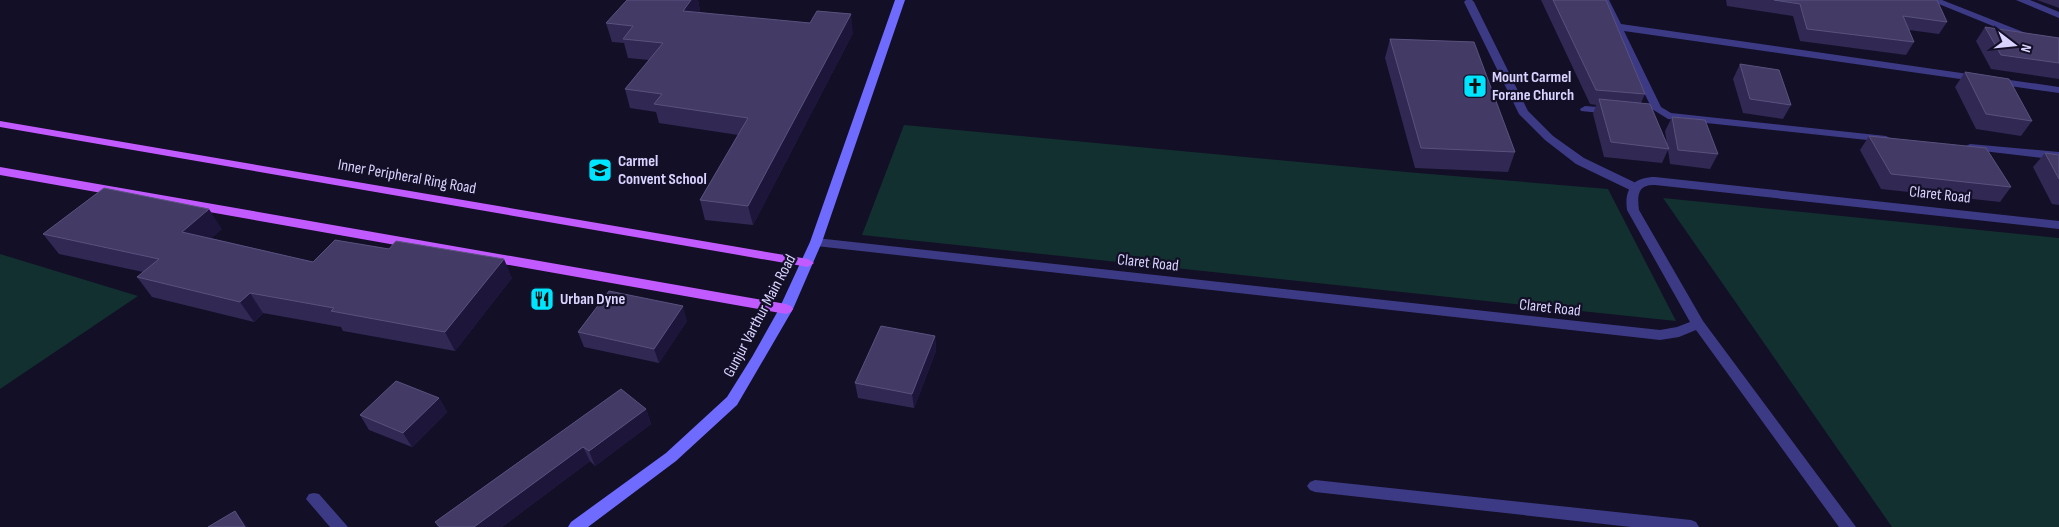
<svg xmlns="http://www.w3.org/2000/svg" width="2059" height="527" font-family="'Sofia Sans Condensed',sans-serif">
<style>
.green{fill:#12302f}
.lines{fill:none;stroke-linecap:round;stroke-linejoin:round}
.service{fill:#3d3a85;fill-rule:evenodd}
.minor{fill:#3d3a85;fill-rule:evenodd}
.secondary{fill:#6f6bff;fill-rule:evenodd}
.primary{fill:#c25bff;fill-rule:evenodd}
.wall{fill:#312854}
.shaded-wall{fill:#1d163a}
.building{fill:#433a66;stroke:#5a527e}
.labels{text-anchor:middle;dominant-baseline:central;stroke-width:4.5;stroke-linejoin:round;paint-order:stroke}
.poi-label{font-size:16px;font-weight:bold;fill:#d9d4ff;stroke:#130f26;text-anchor:start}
.street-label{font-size:16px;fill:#d9d4ff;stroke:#130f26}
</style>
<rect width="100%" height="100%" fill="#130f26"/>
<path class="green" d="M904,125L1406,172L1608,189L1676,321L862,235Z
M1663,198L2059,238V527H1892Z
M0,254L138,296L0,389Z"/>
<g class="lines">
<path class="service" d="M1466,0H1472L1474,2L1528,111L1553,136L1584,158L1638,184L1640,187L1638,190H1630L1576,164L1545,140L1519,114L1464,2Z"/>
<path class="minor" d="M1599,0H1609L1621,24L2059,87V93L1624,31L1661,107L1671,113L1886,136L1892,139L1886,142L1668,119L1652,109Z
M1929,0H1942L2059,46V53Z
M2016,0H2030L2059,12V18Z
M1585,106L1611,108L1616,111L1611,114L1581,111L1580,109Z
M1970,144L2059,152V160L1966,149L1964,147Z
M1655,177L2059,221V229L1655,185C1638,184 1637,195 1639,210L1703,321L1856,527H1839L1696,330L1679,337L1660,340L816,246L810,242L816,238L1660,330L1677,327L1690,322L1627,210C1624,189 1633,177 1655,177Z
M1315,480L1691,520L1696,522L1699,527H1631L1315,492L1310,490L1307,486L1310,482Z
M314,493L319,494L348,527H330L306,499L309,494Z"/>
<path class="secondary" d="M895,0H905L822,242L793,309L737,405L676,461L588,527H568L571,522L666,453L727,397L752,357L779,309L810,242Z"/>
<path class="primary" d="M0,121L808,259L814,263L808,267L0,127Z
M0,167L786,304L791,306L793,309L791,312L786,314L0,175Z"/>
</g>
<path class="wall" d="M627,0H698L700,11L699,12L853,33L753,225L705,220L700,200L738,135L659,123L656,112L630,108L625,89L649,60L628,58L624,43L612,42L606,23Z
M1541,0H1606L1645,94L1641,103L1667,144L1665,131L1672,117L1718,154L1710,169L1670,164L1668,150L1662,163L1604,157L1593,114L1596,105L1590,104Z
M1726,0H1937L1947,22L1939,34L1909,30L1914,42L1906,55L1800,41L1793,16L1727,6Z
M2037,0H2059V8Z
M1985,27L2059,38V79L1991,69L1976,41Z
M1390,39L1515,152L1508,172L1415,168L1385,58Z
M1740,64L1791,105L1783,119L1743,113L1733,79Z
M1965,72L2032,121L2021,136L1976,129L1955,87Z
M1869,136L2011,187L2000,202L1881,189L1860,150Z
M2045,153L2059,155V205L2052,204L2033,167Z
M222,229L211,238L313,262L512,278L455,351L343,331L341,327L263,313L254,322L152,297L137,277L143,272L59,254L43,234Z
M687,321L659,363L584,347L578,332Z
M935,336L936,351L914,408L858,398L855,383Z
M439,398L447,412L412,447L369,430L360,415Z
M646,409L651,424L595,466L590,461L502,527H438L435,522Z"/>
<path class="shaded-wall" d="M691,0H698L700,11L687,30L683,11Z
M851,14L853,33L753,225L748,206Z
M209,209L222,229L196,251L182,232Z
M504,259L512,278L455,351L445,332Z
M250,293L263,313L254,322L240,302Z
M683,306L687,321L659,363L654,349Z
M935,336L936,351L914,408L912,394Z
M439,398L447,412L412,447L403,433Z
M646,409L651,424L595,466L589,451Z
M583,447L590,461L502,527H474Z
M235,511L248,527H245Z"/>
<path class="building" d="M627,0H691L683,11L810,23L817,11L851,14L748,206L700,200L748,118L654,104L662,94L625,89L663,43L623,39L633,26L606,23Z
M1553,0H1606L1645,94L1596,90Z
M1774,0H1937L1947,22L1903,16L1914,42L1807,29L1800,4Z
M1985,27L2059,38V63L2001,55Z
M1390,39L1474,42L1515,152L1421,148Z
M1740,64L1779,70L1791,105L1750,99Z
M1965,72L2009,79L2032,121L1986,114Z
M1599,99L1650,104L1669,149L1611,142Z
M1672,117L1705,120L1718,154L1678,150Z
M1869,136L1986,148L2011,187L1891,174Z
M2045,153L2059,155V179Z
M104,188L209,209L182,232L313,262L335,240L389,249L396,241L504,259L445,332L331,311L334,308L250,293L240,302L137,277L159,259L43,234Z
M609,291L683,306L654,349L578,332Z
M881,326L935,336L912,394L855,383Z
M396,381L439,398L403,433L360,415Z
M621,389L646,409L589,451L583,447L474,527H440L435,522Z
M235,511L245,527H208Z"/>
<defs>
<g id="church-square" transform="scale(1.25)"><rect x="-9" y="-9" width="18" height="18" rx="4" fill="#00e5ff" stroke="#130f26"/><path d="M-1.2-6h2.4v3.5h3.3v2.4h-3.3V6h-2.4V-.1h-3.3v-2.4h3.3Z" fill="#111"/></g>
<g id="school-square" transform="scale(1.25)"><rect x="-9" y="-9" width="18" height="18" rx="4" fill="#00e5ff" stroke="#130f26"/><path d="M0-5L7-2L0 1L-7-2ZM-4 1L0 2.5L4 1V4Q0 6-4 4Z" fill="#111"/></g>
<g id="restaurant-square" transform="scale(1.25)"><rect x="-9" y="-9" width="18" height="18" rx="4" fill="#00e5ff" stroke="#130f26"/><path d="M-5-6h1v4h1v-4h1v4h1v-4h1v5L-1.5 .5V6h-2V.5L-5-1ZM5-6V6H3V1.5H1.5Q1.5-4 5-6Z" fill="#111"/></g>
</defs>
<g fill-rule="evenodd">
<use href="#church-square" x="1475" y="86"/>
<use href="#school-square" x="600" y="170"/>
<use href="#restaurant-square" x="542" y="299"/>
</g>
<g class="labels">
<g class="poi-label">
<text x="1492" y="77">Mount Carmel<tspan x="1492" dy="18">Forane Church</tspan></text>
<text x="618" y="161">Carmel<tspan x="618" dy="18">Convent School</tspan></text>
<text x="560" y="299">Urban Dyne</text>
</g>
<g class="street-label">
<text transform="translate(407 177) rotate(10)">Inner Peripheral Ring Road</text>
<text transform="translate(1940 195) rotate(6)">Claret Road</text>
<text transform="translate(1148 263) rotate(6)">Claret Road</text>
<text transform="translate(1550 308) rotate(6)">Claret Road</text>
<text transform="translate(760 316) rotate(-62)">Gunjur Varthur Main Road</text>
</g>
</g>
<g transform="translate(2014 45) rotate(106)" stroke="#130f26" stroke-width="4" paint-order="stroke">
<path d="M0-4L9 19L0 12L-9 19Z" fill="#d9d4ff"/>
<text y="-8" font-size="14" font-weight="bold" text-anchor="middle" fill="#d9d4ff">N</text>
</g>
</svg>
